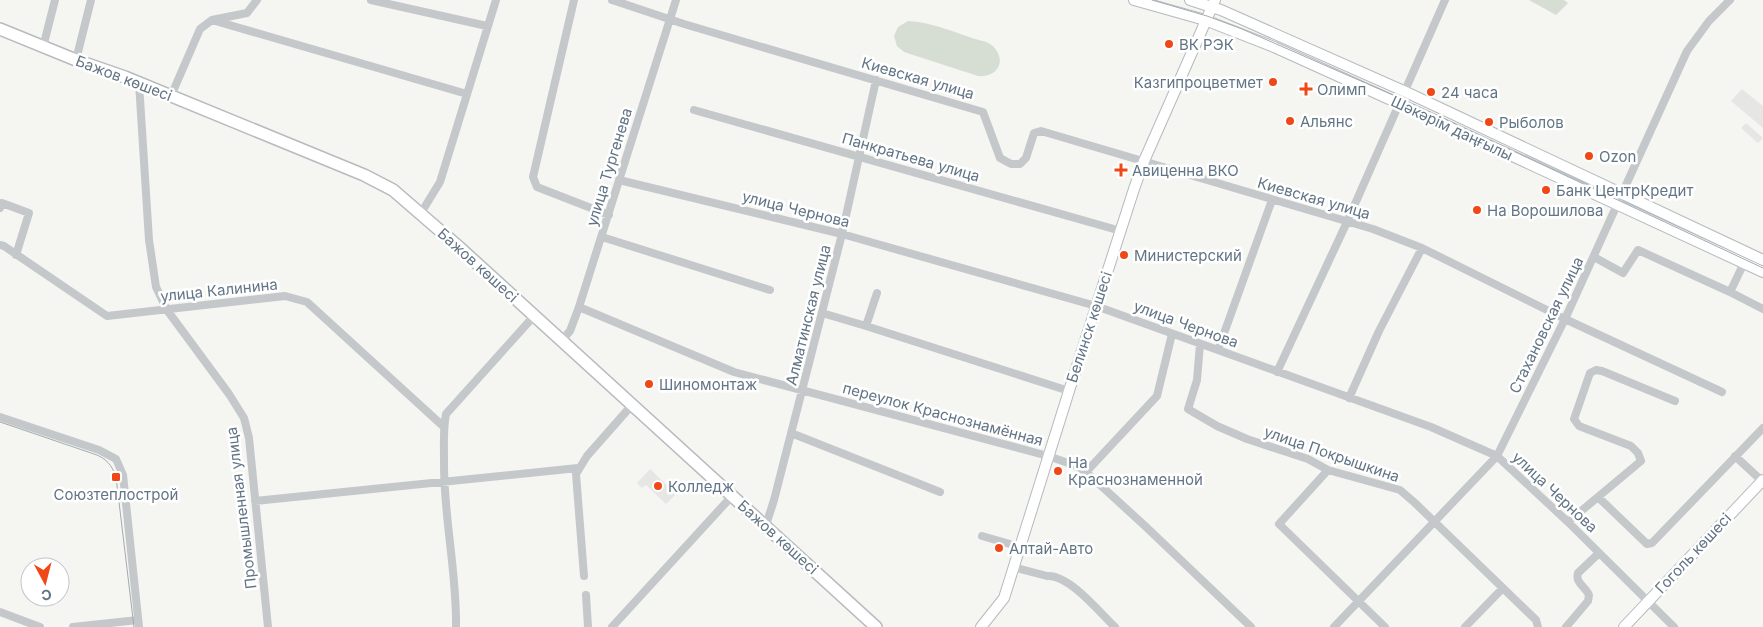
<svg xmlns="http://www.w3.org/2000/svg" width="1763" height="627" font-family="Inter,sans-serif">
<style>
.built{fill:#e6e7e5}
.green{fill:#d6ddd2}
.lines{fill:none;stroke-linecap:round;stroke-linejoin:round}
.secondary-casing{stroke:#b4babe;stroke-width:12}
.primary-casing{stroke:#b7bbbf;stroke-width:14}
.street{stroke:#c4c8cb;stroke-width:8}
.secondary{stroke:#fff;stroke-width:10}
.primary{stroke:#fff;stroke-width:11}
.tram{stroke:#a4aab0;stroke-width:1}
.poi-dot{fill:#f04717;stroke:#fff;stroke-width:2}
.labels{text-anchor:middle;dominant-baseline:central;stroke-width:5;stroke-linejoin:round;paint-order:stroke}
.poi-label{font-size:15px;fill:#627585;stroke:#fff;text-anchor:start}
.street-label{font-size:15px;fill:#627585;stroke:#fff}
</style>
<rect width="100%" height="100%" fill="#f5f5f1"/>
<path class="built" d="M1742,89L1763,106V128L1731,101Z
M1746,123L1763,138L1758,143L1741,128Z
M650,469L676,494L666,504L646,485L642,488L637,483Z"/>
<path class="green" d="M1529,0H1564L1568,3L1556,15Z
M908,21C930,22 951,31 972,38C977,40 986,41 990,44C1007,56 1001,78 978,76L904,52L897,46L894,36L898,27Z"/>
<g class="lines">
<g class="secondary-casing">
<path id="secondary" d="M1134,0L1205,20L1274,47L1400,104L1763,272
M1190,0L1221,10L1406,92L1763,260
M981,627L1004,598L1069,391L1134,189L1144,161L1215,0
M1624,627L1763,480"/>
</g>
<g class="primary-casing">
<path id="primary" d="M0,29L76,60L125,77L364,175L393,190L460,248L876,627"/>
</g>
<path class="street" d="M371,0L487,26
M574,0L533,177L537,187L609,215
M612,0L684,24L983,112L1000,158L1011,164H1020L1026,158L1034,133L1041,131L1373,229L1422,248L1565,319L1722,392
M212,20L467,94
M43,47L55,0
M76,60L91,0
M139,83L149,240L156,287L167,310L229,394L244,418L249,438L268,627
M171,96L200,29L212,20L247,13L257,0
M694,110L1121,231
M619,180L842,234L1096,306L1431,427L1497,456L1568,522L1674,627
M0,208L2,203L29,213L16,255
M421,213L440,182L496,0
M602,237L770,290
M0,245L4,246L107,316L285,296L307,302L444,427
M1594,257L1623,273L1638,250L1730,292L1763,309
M1730,292L1744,263
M579,307L734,372L1048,456L1074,465L1086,472L1144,525L1251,627
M822,313L866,326L1069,391
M866,326L877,293
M562,340L570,331L579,307L676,0
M1200,344L1197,380L1188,409L1217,426L1247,439L1308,459L1328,470L1400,490L1415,503L1536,620L1538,627
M1218,350L1272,200
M1277,372L1347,222L1445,0
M1349,398L1379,331L1422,248
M0,417L99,450L116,459L123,475L139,627
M791,433L940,492
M1735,456L1762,481
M1328,470L1279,524L1385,627
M1086,472L1157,396L1172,334
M1598,497L1647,544L1652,543L1763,428
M255,501L578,468
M1568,522L1641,461L1638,453L1631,446L1579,426L1574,419L1590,373L1596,370L1602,371L1675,401
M766,525L774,500L842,234L876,80
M982,536L1020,547
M1013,567L1047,576C1069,574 1100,613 1115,627
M584,576L576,474L587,456L632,405
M586,595L588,627
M0,612L40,627
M73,627L138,620
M456,627C457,571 443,515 444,459C444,444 443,429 446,414L534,316
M612,627L732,496
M1334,627L1497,456L1565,319L1687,51L1709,21L1730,0
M1465,627L1503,588
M1566,627L1588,601L1589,595C1585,586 1575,583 1578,573L1599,553"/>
<use href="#secondary" class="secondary"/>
<use href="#primary" class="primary"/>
<path class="tram" d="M1152,0L1207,16L1242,29L1402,99L1763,268
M0,422L94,454C106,458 112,465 116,477L134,627"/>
</g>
<g class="poi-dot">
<circle cx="1169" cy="44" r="5"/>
<circle cx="1273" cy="82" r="5"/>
<path d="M1303.5 81.5h5v5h5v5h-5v5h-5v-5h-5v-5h5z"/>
<circle cx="1431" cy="92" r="5"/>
<circle cx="1290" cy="121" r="5"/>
<circle cx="1489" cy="122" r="5"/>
<circle cx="1589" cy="156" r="5"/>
<path d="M1118.5 162.5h5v5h5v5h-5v5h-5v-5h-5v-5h5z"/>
<circle cx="1546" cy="190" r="5"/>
<circle cx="1477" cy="210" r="5"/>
<circle cx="1124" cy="255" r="5"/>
<circle cx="649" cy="384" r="5"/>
<circle cx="1058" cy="471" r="5"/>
<rect x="111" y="472" width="10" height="10" rx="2.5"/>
<circle cx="658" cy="486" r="5"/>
<circle cx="999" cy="548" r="5"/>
</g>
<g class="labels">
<g class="poi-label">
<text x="1179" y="44">ВК РЭК</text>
<text x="1263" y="82" text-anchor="end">Казгипроцветмет</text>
<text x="1317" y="89">Олимп</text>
<text x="1441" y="92">24 часа</text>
<text x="1300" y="121">Альянс</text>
<text x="1499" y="122">Рыболов</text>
<text x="1599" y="156">Ozon</text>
<text x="1132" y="170">Авиценна ВКО</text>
<text x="1556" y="190">Банк ЦентрКредит</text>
<text x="1487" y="210">На Ворошилова</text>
<text x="1134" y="255">Министерский</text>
<text x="659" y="384">Шиномонтаж</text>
<text x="1068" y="462">На<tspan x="1068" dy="17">Краснознаменной</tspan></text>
<text x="668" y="486">Колледж</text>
<text x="116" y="494" text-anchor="middle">Союзтеплострой</text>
<text x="1009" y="548">Алтай-Авто</text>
</g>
<g class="street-label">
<text transform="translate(124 78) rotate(21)">Бажов көшесі</text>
<text transform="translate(918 78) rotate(16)">Киевская улица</text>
<text transform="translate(1452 128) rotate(25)">Шәкәрім даңғылы</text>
<text transform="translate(911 157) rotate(16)">Панкратьева улица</text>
<text transform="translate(609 167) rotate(-73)">улица Тургенева</text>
<text transform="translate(1314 198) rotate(16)">Киевская улица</text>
<text transform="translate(796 209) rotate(14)">улица Чернова</text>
<text transform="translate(478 265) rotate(42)">Бажов көшесі</text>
<text transform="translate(219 290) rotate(-6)">улица Калинина</text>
<text transform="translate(808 315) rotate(-76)">Алматинская улица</text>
<text transform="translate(1186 324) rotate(20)">улица Чернова</text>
<text transform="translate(1546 325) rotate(-64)">Стахановская улица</text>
<text transform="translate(1089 327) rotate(-72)">Белинск көшесі</text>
<text transform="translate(943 414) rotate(15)">переулок Краснознамённая</text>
<text transform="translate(1332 454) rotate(19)">улица Покрышкина</text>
<text transform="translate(1555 492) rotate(43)">улица Чернова</text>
<text transform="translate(241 508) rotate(-97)">Промышленная улица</text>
<text transform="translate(778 537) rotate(42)">Бажов көшесі</text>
<text transform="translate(1693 553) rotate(-47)">Гоголь көшесі</text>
</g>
</g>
<g transform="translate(45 582) rotate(173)"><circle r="24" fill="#ffffff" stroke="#c0c8ce"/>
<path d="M0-4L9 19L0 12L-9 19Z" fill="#f04717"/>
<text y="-8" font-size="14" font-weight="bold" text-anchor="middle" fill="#627585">С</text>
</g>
</svg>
